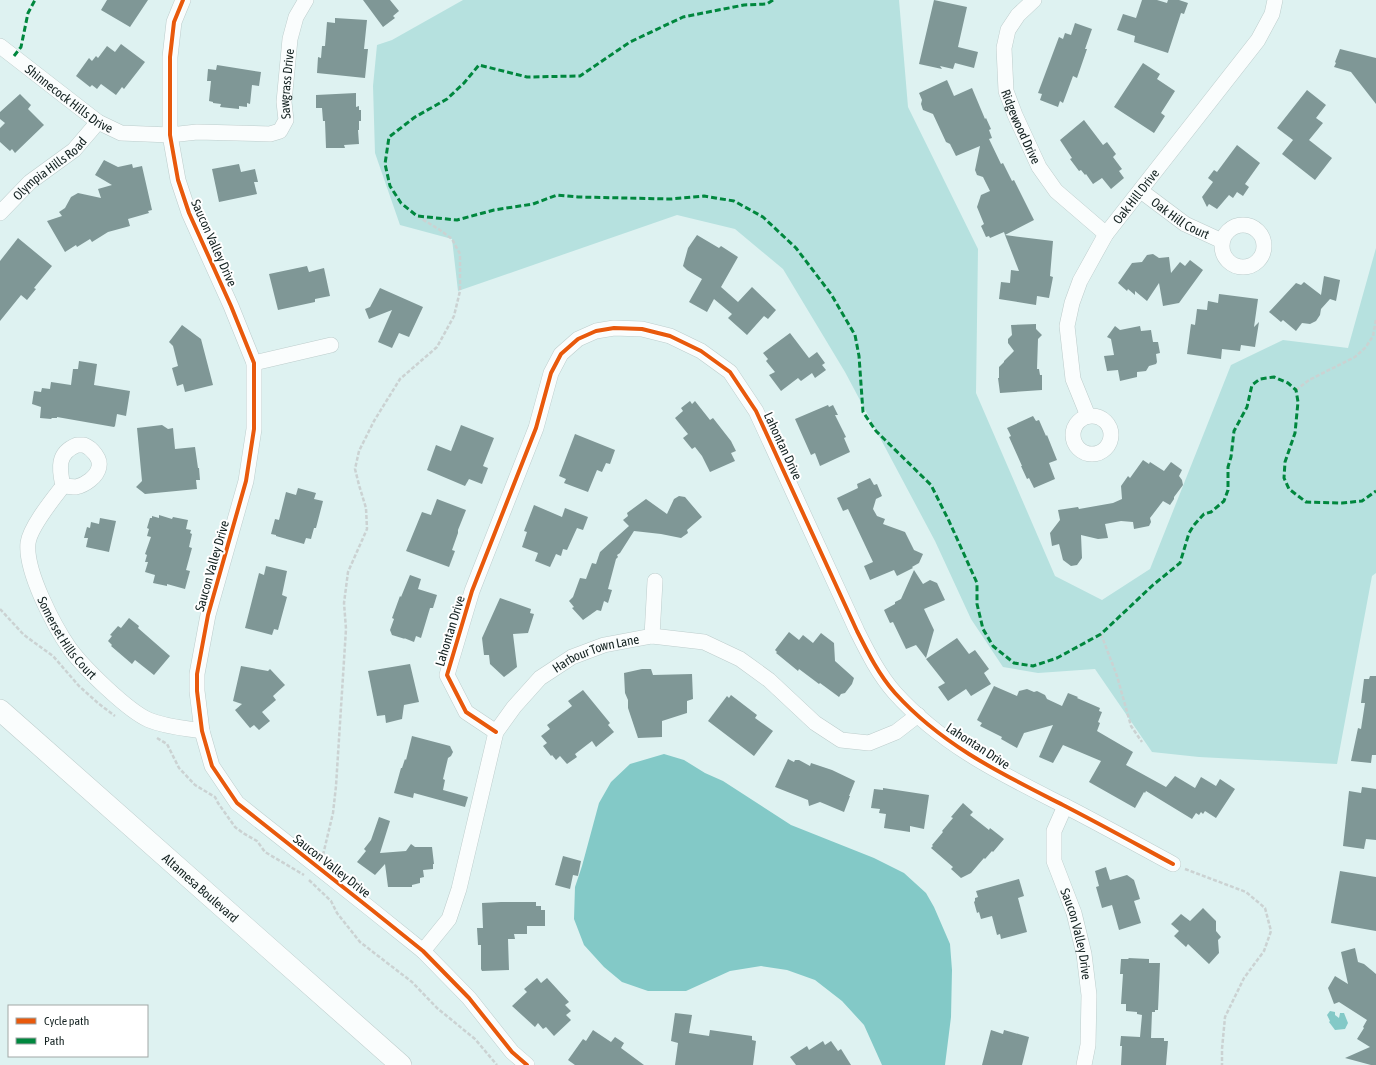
<svg xmlns="http://www.w3.org/2000/svg" width="1376" height="1065" font-family="'Asap Condensed',sans-serif">
<style>
.green{fill:#b6e1df}
.water{fill:#83c9c7}
.building{fill:#7f9796}
.lines{fill:none;stroke-linecap:round;stroke-linejoin:round}
.street-casing{stroke:#bdcdcc;stroke-width:16}
.secondary-casing{stroke:#bdcdcc;stroke-width:22}
.path{stroke:#cbd2d2;stroke-width:2.5;stroke-dasharray:4 2;stroke-linecap:butt}
.street{stroke:#fafdfd;stroke-width:15}
.secondary{stroke:#fafdfd;stroke-width:21}
.quiet{stroke:#00873e;stroke-width:3;stroke-dasharray:6 3;stroke-linecap:butt}
.cycleway-casing{stroke:#fff;stroke-width:6}
.cycleway{stroke:#e8590c;stroke-width:4}
.labels{text-anchor:middle;dominant-baseline:central;stroke-width:4;stroke-linejoin:round;paint-order:stroke}
.street-label{font-size:13px;fill:#142221;stroke:#fff}
</style>
<rect width="100%" height="100%" fill="#def2f1"/>
<path class="green" d="M463,0H899L908,107L978,249L976,393L1055,576L1102,600L1150,569L1231,365L1283,340L1348,348L1376,248V573L1372,576L1337,764L1199,757L1152,752L1095,669L1038,673L1003,667L971,619L935,541L845,372L783,269L735,229L677,215L458,291L452,239L400,225L375,153L373,86L377,45L392,40Z"/>
<path class="water" d="M664,754L684,760L705,773L723,781L791,825L874,858L904,873L926,893L934,907L950,944L952,970L951,1017L945,1065H882L864,1025L842,1001L815,980L787,970L761,966L730,971L686,991H648L622,982L604,967L584,945L574,919L575,887L582,866L599,803L611,782L630,764Z
M1330,1011L1335,1012V1015L1339,1018L1340,1013H1344L1348,1023L1345,1029L1335,1030L1329,1022L1330,1021L1327,1015Z"/>
<path class="building" d="M107,0H148L130,27L101,10Z
M363,0H390L399,11L393,16L395,18L383,27Z
M934,0L967,7L958,47L978,52L974,68L955,63L953,69L940,66L942,69L919,64Z
M1142,0H1157L1167,3L1168,0H1179L1188,3L1184,14L1181,13L1168,53L1134,42L1135,36L1117,30L1123,14L1136,18Z
M335,18L367,20L364,49H368L365,78L317,73L318,57L321,58L322,46H325L327,22L335,23Z
M1075,23L1092,29L1085,49H1087L1077,78L1073,76L1063,103L1060,101L1058,107L1040,100L1042,94L1038,93L1059,37L1063,39L1065,33L1071,35Z
M121,44L145,62L124,89L122,87L116,95L101,84L97,89L92,85L90,87L76,76L89,58L92,61L96,56L98,58L107,46L115,52Z
M1340,49L1376,58V104L1351,72L1334,67L1336,63L1335,62Z
M1143,63L1160,74L1157,79L1175,91L1161,113L1165,116L1154,133L1114,107Z
M217,65L261,72L259,86L252,85L250,104L247,103V107L239,106V109L220,107L221,104L213,103V102L209,101L211,81H207L208,69L216,70Z
M947,80L954,96L972,88L985,119L986,118L991,129L989,130L992,138L989,139L1001,164L1003,163L1012,181L1014,180L1034,220L1005,235L1004,232L990,238L989,236L986,237L981,226L984,224L977,207L981,195L990,191L983,177L977,175L975,170L980,146L956,156L950,144L946,142L933,114L923,110L921,104L922,100L919,93Z
M1307,90L1326,105L1316,118L1323,123L1309,140L1332,158L1315,180L1282,154L1293,140L1277,128Z
M356,93V107L359,106V110H361V121H359V130H358L359,144L344,145L345,148H326L325,121H323L322,108H316V95Z
M20,94L31,105L28,109L44,125L15,153L12,149L10,151L0,142V128L5,123L0,119V112Z
M1084,120L1103,145L1107,142L1116,154L1113,157L1122,169L1119,171L1124,178L1111,189L1102,178L1093,184L1086,174L1085,175L1081,170L1079,171L1070,159L1072,158L1060,140Z
M1237,145L1260,163L1245,184L1249,187L1243,196L1237,192L1233,198L1229,195L1217,209L1209,204L1207,207L1202,197L1213,182L1208,178L1214,170L1217,172Z
M104,160L118,167L132,164L133,168L142,166L152,210L148,211L149,213L128,219L130,226L108,232L92,242L90,239L77,247L76,245L65,252L47,221L62,216L59,212L65,208L71,197L78,193L101,198L98,189L112,185L95,175Z
M239,164L241,172L255,169L258,182H254L257,194L219,202L212,169Z
M697,235L719,248L721,246L738,257L721,287L738,302L752,287L776,310L768,319L764,316L747,335L728,318L732,314L714,299L707,312L689,302L702,279L687,270L683,266L688,248Z
M1005,235L1053,241L1050,276L1053,277L1049,298L1037,296L1036,305L999,299L1001,282L1010,283L1011,270L1019,271Z
M18,238L52,266L34,288L36,289L27,300L21,295L0,321V261Z
M1153,254L1159,258L1169,257L1171,273L1180,262L1185,266L1190,260L1203,270L1179,303L1163,306L1159,283L1147,301L1135,291V295L1128,289L1127,291L1118,283L1132,263L1142,262L1147,255Z
M307,266L309,272L324,268L330,296L315,299V302L278,310L269,274Z
M1324,276L1340,280L1336,301L1330,299L1321,309L1320,315L1316,321L1310,324L1302,323L1296,331L1283,320L1281,322L1269,312L1296,283L1301,285L1304,282L1321,295Z
M380,288L423,307L409,337L399,333L392,348L378,342L392,310L369,319L365,309L370,307Z
M1219,294L1258,299L1254,327L1259,322L1255,347L1241,345L1240,351L1222,349L1221,359L1187,354L1191,324L1195,325L1197,309L1207,310L1208,301L1218,303Z
M1036,324V329L1042,335L1038,339L1037,369H1039L1040,375H1042V390L1000,393L998,378H999V367L1004,362V361L1014,351L1008,343V339L1012,335L1011,325Z
M182,325L201,339L213,385L185,392L183,384L177,386L172,368L178,366L173,346L169,342Z
M1115,326L1120,330L1140,326L1141,331L1151,330L1153,342H1158L1160,353L1156,354L1157,362L1156,364L1149,366L1146,371L1137,372V377L1120,381L1118,370L1107,371L1104,356L1114,355L1111,339L1107,337Z
M790,333L809,358L817,352L825,363L822,365L826,370L815,378L812,373L801,381L798,378L781,391L769,375L775,372L766,361L768,359L763,353Z
M79,361L97,364L94,385L130,391L126,416L117,414L115,426L114,427L57,417V418H52L51,419L40,418L41,407L32,404L34,391L41,392L42,388L50,389L51,382L71,385L73,369H78Z
M690,401L692,404L695,401L710,420L713,418L731,441L736,451L731,453L735,461L710,472L702,456L695,447L692,449L683,438L688,434L675,418L683,411L681,408Z
M828,405L829,407L833,405L838,415H835L846,437L844,438L850,452L820,466L815,453L811,455L795,419Z
M1033,416L1036,421L1039,420L1046,436L1047,435L1057,460L1049,463L1055,479L1034,488L1029,478L1027,479L1021,466H1022L1009,437L1011,436L1007,428Z
M162,425L168,429L173,428L175,449L195,447L198,468H199L200,480H196L197,489L145,494L136,487L142,481L137,428Z
M461,425L494,438L483,466L488,468L482,484L469,479L465,486L427,470L436,445L451,451Z
M575,434L615,450L610,464L606,463L602,472L597,470L588,492L564,483L566,479L559,476Z
M1143,460L1149,464L1150,462L1164,471L1171,462L1182,470L1179,476L1182,480L1183,485L1174,497V499L1170,505L1163,501L1150,518L1151,522L1149,526L1134,529L1133,522L1121,521L1105,524L1108,538L1098,539L1081,535L1082,558L1077,565L1071,566L1063,560L1059,544L1052,546L1050,533L1060,520L1058,510L1078,507L1079,509L1113,503L1122,499L1121,486L1128,476L1130,478Z
M870,478L874,485L877,484L882,496L876,499L873,509L877,516L885,519L883,524L905,532L914,550L923,554L919,563L912,567L913,568L897,576L894,570L870,580L864,566L873,562L848,509L843,511L837,498L858,488L857,484Z
M298,488L316,493L314,499L323,501L316,528H314L311,539L306,538L304,544L276,536V535L271,534L275,519L279,520L286,492L296,495Z
M679,496L685,497L702,517L687,530L688,533L681,538L661,534L634,531L620,553L617,555L618,557L616,559L608,589L612,590L608,603L604,601L601,611L597,610L583,620L572,608L574,607L569,601L573,597L580,578L586,579L592,563L596,564L600,552L629,526L623,520L628,516L627,513L646,499L667,514L674,499Z
M437,499L466,510L458,530V533L452,550L455,551L449,567L406,551L422,512L431,515Z
M534,505L562,517L565,508L588,517L583,530L577,528L567,550L563,549L561,556L556,554L550,567L535,561L538,553L522,547L527,532L524,531Z
M159,515L172,519L173,517L188,520L186,529L191,530L190,533L192,534L189,547L192,548L186,570L190,571L185,589L167,584V586L153,583L155,575L145,572L148,562H145L147,555L145,554L151,537L147,536L149,529L147,528L150,518H152V516L159,518Z
M100,518L116,521L109,552L86,547L88,538H84L87,527L90,528L91,522L99,524Z
M266,566L287,571L282,595L287,597L278,630L274,629L272,635L245,628L259,573L264,575Z
M914,570L923,584L930,580L937,583L945,600L924,609L934,630L926,658L916,645L906,649L893,622L890,623L884,610L895,604V602L901,599Z
M410,575L421,579L418,589L437,595L433,608H430L421,638L416,636L414,642L404,638L405,639L392,635L390,630L394,619L392,618L400,596L401,597Z
M500,598L531,609L530,613L534,614L528,633L513,634L517,667L504,677L490,664L489,655H484L482,638Z
M129,618L139,626L138,628L170,656L154,675L135,660L132,664L111,646L112,645L108,641L112,636L110,635L118,626L121,628Z
M789,632L799,640L803,635L813,643L821,633L834,643L835,661L854,678L852,684L845,693L841,694L839,697L820,683L819,684L799,669L798,671L776,653L777,652L775,650Z
M957,638L969,654L975,650L989,669L984,673L991,684L971,696L966,689L948,701L938,687L945,683L926,659Z
M410,664L419,702L404,705L402,719L386,723L385,715L377,716L368,671Z
M241,666L268,671L270,669L285,685L273,696L276,700L262,712L270,721L259,730L254,725L250,728L235,710L242,704L233,701Z
M642,669H651L653,675L692,674L693,699L687,701V713L662,721V737L638,738L628,708V700L625,693L624,673Z
M1370,676H1376V755H1372L1371,763L1351,761L1358,728L1361,729L1365,703H1361L1364,679H1369Z
M994,686L1017,696L1019,691L1027,689L1034,692L1037,691L1045,695L1047,699L1062,706L1068,693L1078,697L1077,698L1100,708L1099,711L1102,712L1098,722L1100,723L1097,731L1133,752L1126,765L1166,787L1175,776L1195,788L1201,777L1216,786L1220,779L1235,789L1216,818L1205,811L1203,814L1201,812L1199,815L1196,813L1192,819L1146,791L1145,793L1144,792L1135,808L1089,782L1101,761L1063,745L1053,763L1039,757L1053,725L1024,733L1017,748L1001,739L1002,737L980,726L982,723L977,720Z
M583,690L610,723L608,725L614,732L596,747L592,741L575,754L577,757L567,764L560,756L556,760L552,755L551,756L543,746L547,743L541,736L550,729L547,725L572,706L568,701Z
M731,695L757,715L755,718L773,731L754,756L708,721L727,696L729,698Z
M412,736L450,746L453,752L451,756L448,758L443,779L445,780L443,790L468,797L465,807L414,793L413,798L394,793L401,768H402L405,759L406,760Z
M788,759L794,762L795,760H799L810,766L811,763L832,770L855,781L849,796H850L844,812L820,802L809,806L808,800L775,787Z
M1362,787L1376,789V840L1366,839L1364,849L1343,846L1349,791L1361,793Z
M883,788L929,795L924,829L910,826V832L884,828L886,814L879,813L880,809L871,808L874,789L883,790Z
M963,803L973,812L970,815L989,830L990,828L1004,839L993,852L992,851L985,859L984,858L971,873L961,878L951,869L953,867L931,848L933,846L932,845L943,832L942,831L953,818L951,817Z
M379,817L390,821L380,853L406,851L411,844L415,847H432L434,864H433V869L423,870L424,877L420,878V883L412,885V887H388L385,864L375,875L357,862L366,851L364,849L371,840Z
M563,856L581,861L578,876L573,875L570,889L555,885Z
M1106,867L1110,880L1127,875L1134,880L1140,899L1134,901L1141,923L1119,930L1112,905L1102,908L1096,887L1099,886L1095,871Z
M1340,871L1376,877V931L1331,923Z
M1019,879L1024,896L1018,898L1027,932L1001,939L1000,934L997,935L992,916L981,919L979,912L977,913L974,902L975,901V898L978,897L976,891Z
M501,902H536V906H541V910H545V926H527V934H514L515,939H508L509,970L482,971L481,969V945H478L477,928H483L482,903Z
M1203,908L1216,921V931L1221,937L1218,940L1219,953L1209,964L1188,944L1186,947L1174,936L1179,931L1171,924L1181,914L1190,921Z
M1355,948L1358,962L1364,964L1376,974V1065H1371L1345,1058L1370,1047L1357,1039L1364,1028L1363,1027L1367,1020L1339,1002L1334,1004L1328,988L1335,976L1348,984L1341,952Z
M1128,958L1149,959V963H1160L1158,1010H1155V1012H1152L1151,1038H1164V1041H1168L1166,1065H1121L1122,1046H1120L1121,1036L1140,1037L1142,1015L1137,1014V1012L1126,1011V1004H1121L1123,974H1120L1121,959H1129Z
M537,978L541,983L547,978L569,1002L565,1005L571,1011L566,1015L571,1020L554,1036L546,1027L543,1029L538,1023L535,1027L512,1006L527,992L524,989Z
M675,1013L692,1015L689,1033L709,1036L710,1030L752,1036V1040L756,1041L753,1065H675L678,1043L671,1041Z
M593,1030L611,1042L615,1037L624,1043L621,1048L644,1065H575L568,1060L583,1039L586,1041Z
M991,1030L1003,1034L1004,1030L1029,1037L1022,1065H982Z
M823,1041L825,1045L831,1041L838,1051L841,1049L851,1065H796L790,1057L807,1046L809,1050Z"/>
<g class="lines">
<g class="street-casing">
<g id="street">
<path d="M183,0L174,22L170,57V135L178,180L189,213L231,306L254,363V429L246,481L208,615L197,674V691L202,731L212,766L237,803L372,910L423,951L469,998L512,1052L527,1065"/>
<path id="s1" d="M1034,0L1018,15L1008,30L1004,48L1006,91L1015,115L1039,167L1056,191L1106,234"/>
<path id="s2" d="M0,46L98,122L121,133L170,135L197,132L270,134L280,131L286,120L284,102L290,39L296,17L306,0"/>
<path id="s3" d="M1141,191L1185,224L1222,241"/>
<path id="s4" d="M0,213L30,182L74,150L98,122"/>
<circle cx="1243" cy="246" r="21"/>
<path d="M254,363L331,345"/>
<circle cx="1092" cy="435" r="19"/>
<path id="s5" d="M1088,416L1073,379L1067,326L1072,303L1080,281L1106,234L1258,40L1272,14L1275,0"/>
<path d="M77,445C79,445 82,445 84,445C92,448 101,459 99,467C97,477 85,485 76,487C72,487 67,486 63,486C59,468 57,453 77,445Z"/>
<path id="s6" d="M63,486C53,499 30,527 28,543C25,571 54,626 70,649C84,668 128,711 149,720C166,727 184,728 202,731"/>
<path d="M652,636L655,581"/>
<path d="M496,732L466,712L447,675L472,591L536,428L551,373L561,354L578,339L596,331L614,328L642,329L670,336L701,351L730,372L756,411L857,631C868,653 879,675 895,693C943,746 1002,774 1063,805C1100,824 1136,844 1173,864"/>
<path id="s7" d="M1065,806L1054,831V861L1074,913L1084,954L1089,995L1088,1045L1084,1065"/>
<path id="s8" d="M423,951L449,919L459,889L496,732L514,707L540,678L572,657L604,645L652,636L704,642L740,659L769,680L815,723L841,740L869,743L896,732L918,715"/>
</g>
</g>
<g class="secondary-casing">
<g id="secondary">
<path id="s9" d="M0,710L401,1065"/>
</g>
</g>
<path class="path" d="M1296,390L1309,380L1355,357L1366,347L1373,336L1376,319
M0,609L24,635L53,656L79,686L99,704L115,716
M1101,634L1117,676L1131,726L1142,742
M157,738L167,744L179,768L195,785L215,797L218,803L235,827L243,833L257,841L265,852L304,875
M323,855L333,813L336,786L346,629L344,603L348,572L367,529L366,508L359,485L355,469L359,451L374,421L400,379L437,347L454,316L460,291V254L452,239L440,230L417,216
M1185,869L1246,892L1265,908L1271,931L1264,951L1244,978L1225,1017L1222,1049V1065
M309,880L331,901L337,913L360,942L412,982L437,1008L475,1039L497,1065"/>
<use href="#street" class="street"/>
<use href="#secondary" class="secondary"/>
<path class="quiet" d="M773,0L767,4L744,5L683,17L630,42L580,76L527,77L479,65L464,83L447,99L415,117L389,137L385,164L390,186L401,203L417,216L457,220L494,210L533,204L557,195L578,197L671,199L704,196L734,201L763,217L796,248L831,294L855,335L859,356L863,412L876,431L931,485L949,521L977,583V604L983,629L993,646L1014,663L1033,666L1057,658L1101,634L1153,585L1180,563L1189,533L1194,525L1204,514L1211,512L1224,501L1228,490V467L1231,457L1234,431L1247,407L1252,385L1260,379L1274,377L1288,383L1296,390L1298,402L1295,433L1285,462L1284,478L1289,489L1306,502L1342,503L1362,501L1376,491
M14,56L21,47L28,13L35,0"/>
<g class="cycleway-casing">
<path id="cycleway" d="M183,0L174,22L170,57V135L178,180L189,213L231,306L254,363V429L246,481L208,615L197,674V691L202,731L212,766L237,803L372,910L423,951L469,998L512,1052L527,1065
M496,732L466,712L447,675L472,591L536,428L551,373L561,354L578,339L596,331L614,328L642,329L670,336L701,351L730,372L756,411L857,631C868,653 879,675 895,693C943,746 1002,774 1063,805C1100,824 1136,844 1173,864"/>
</g>
<use href="#cycleway" class="cycleway"/>
</g>
<g class="labels">
<g class="street-label">
<text stroke="none"><textPath href="#s2" startOffset="358">Sawgrass Drive</textPath></text>
<text stroke="none"><textPath href="#s2" startOffset="87">Shinnecock Hills Drive</textPath></text>
<text stroke="none"><textPath href="#s1" startOffset="140">Ridgewood Drive</textPath></text>
<text stroke="none"><textPath href="#s4" startOffset="67">Olympia Hills Road</textPath></text>
<text stroke="none"><textPath href="#s5" startOffset="242">Oak Hill Drive</textPath></text>
<text stroke="none"><textPath href="#s3" startOffset="48">Oak Hill Court</textPath></text>
<text transform="translate(214 243) rotate(66)">Saucon Valley Drive</text>
<text transform="translate(783 446) rotate(65)">Lahontan Drive</text>
<text transform="translate(212 566) rotate(-74)">Saucon Valley Drive</text>
<text transform="translate(450 631) rotate(-73)">Lahontan Drive</text>
<text stroke="none"><textPath href="#s6" startOffset="172">Somerset Hills Court</textPath></text>
<text stroke="none"><textPath href="#s8" startOffset="366">Harbour Town Lane</textPath></text>
<text transform="translate(978 746) rotate(33)">Lahontan Drive</text>
<text transform="translate(332 866) rotate(38)">Saucon Valley Drive</text>
<text stroke="none"><textPath href="#s9" startOffset="268">Altamesa Boulevard</textPath></text>
<text stroke="none"><textPath href="#s7" startOffset="134">Saucon Valley Drive</textPath></text>
</g>
</g>
<rect x="8" y="1005" width="140" height="52" fill="#ffffff" stroke="#a1a7a6"/>
<rect x="16" y="1018" width="20" height="6" fill="#e8590c" stroke="#a1a7a6"/>
<text x="44" y="1025" font-size="12" fill="#142221">Cycle path</text>
<rect x="16" y="1038" width="20" height="6" fill="#00873e" stroke="#a1a7a6"/>
<text x="44" y="1045" font-size="12" fill="#142221">Path</text>
</svg>
